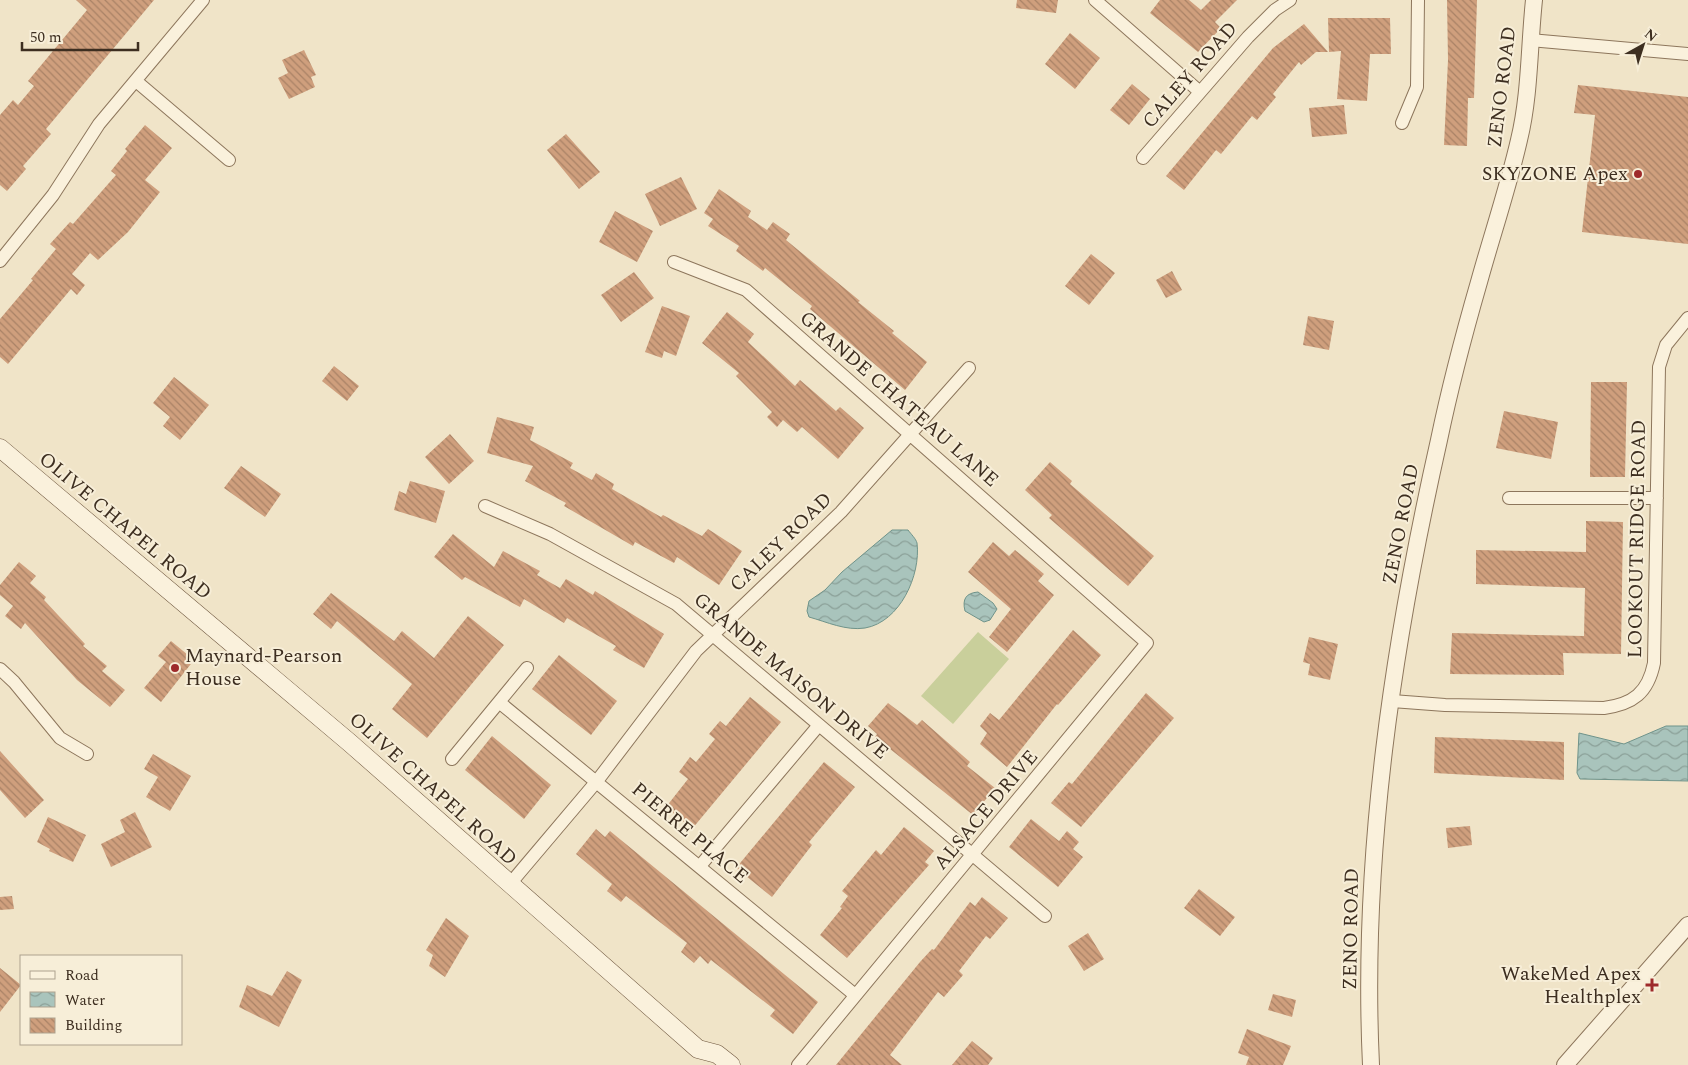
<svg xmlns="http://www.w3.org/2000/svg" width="1688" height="1065" font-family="Spectral,serif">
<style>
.garden{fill:#c9cf9b}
.water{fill:url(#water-waves);stroke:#6f938a}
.building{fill:url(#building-back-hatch)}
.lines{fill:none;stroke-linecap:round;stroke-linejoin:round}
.minor-casing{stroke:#8d765c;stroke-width:14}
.tertiary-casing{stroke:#8d765c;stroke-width:18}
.secondary-casing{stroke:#6f573f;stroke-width:19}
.minor{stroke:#faf1dc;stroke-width:12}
.tertiary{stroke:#faf1dc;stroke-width:16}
.secondary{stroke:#faf1dc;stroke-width:18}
.poi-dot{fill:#9e2a2b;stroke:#f7eed8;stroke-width:2}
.labels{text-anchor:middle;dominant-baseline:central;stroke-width:4;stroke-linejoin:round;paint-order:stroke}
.street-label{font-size:20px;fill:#3d2e20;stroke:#f7eed8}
.poi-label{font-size:20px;fill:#3d2e20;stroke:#f7eed8;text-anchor:end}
</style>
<defs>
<pattern id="water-waves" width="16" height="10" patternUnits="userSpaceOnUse" patternTransform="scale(1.25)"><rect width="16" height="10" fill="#a9c4bc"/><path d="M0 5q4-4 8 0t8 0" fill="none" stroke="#8ba098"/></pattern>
<pattern id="building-back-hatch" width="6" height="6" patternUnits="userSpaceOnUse" patternTransform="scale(1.25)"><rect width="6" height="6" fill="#cf9f7d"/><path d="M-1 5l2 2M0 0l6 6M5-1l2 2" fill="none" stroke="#a98266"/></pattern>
</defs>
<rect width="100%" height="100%" fill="#f0e4c8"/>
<path class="garden" d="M978,632L1009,659L953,724L921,696Z"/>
<path class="water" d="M892,530H908C911,534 916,539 917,543C921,575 900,622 865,628C846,631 827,622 809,617L807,611L809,601L825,590L842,572Z
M978,592L993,603L997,609L990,620L984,622L965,611C962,599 966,593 978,592Z
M1666,726H1688V781L1580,779L1577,773L1579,733L1624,744Z"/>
<path class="building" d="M76,0H154L46,129L51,134L23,166L26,169L7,191L0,185V115L13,100L18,105L34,86L28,81L87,10Z
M1017,0H1058L1056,13L1016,8Z
M1160,0H1189L1201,10L1211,0H1237L1215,22L1221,28L1198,52L1150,13Z
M1447,0H1477L1474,98H1468L1467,146L1444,145L1448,60Z
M1328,18H1390L1391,54H1370L1367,101L1337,99L1341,51L1329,52Z
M1304,24L1328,52H1316L1301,65L1299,62L1273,94L1276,97L1257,120L1252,116L1221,154L1216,150L1184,190L1166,176L1273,48Z
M1070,33L1100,58L1075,89L1045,64Z
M304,50L316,75L311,77L315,87L289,99L278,78L288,73L282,60Z
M1132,84L1150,99L1129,125L1110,110Z
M1578,85L1688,97V244L1582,232L1595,115L1574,113Z
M1344,105L1347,134L1312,137L1309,108Z
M145,125L172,148L145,180L160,192L128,232L98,260L90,253L72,274L85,285L77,295L71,289L8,364L0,357V319L33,280L31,279L56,249L50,244L70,222L73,224L116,175L111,171L127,151L125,149Z
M566,134L600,172L579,189L547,150Z
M681,177L697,209L660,226L645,194Z
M719,189L751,211L748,217L767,230L773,222L790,234L786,240L860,301L858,302L894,331L892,333L927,362L905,390L810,309L812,306L765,268L763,271L736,251L739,246L708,226L713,219L704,213Z
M615,211L653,231L637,262L599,242Z
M1091,254L1115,273L1089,305L1065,286Z
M1172,271L1182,290L1166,298L1156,280Z
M634,272L654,298L621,322L601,295Z
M662,306L690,316L676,356L664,351L662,358L645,352Z
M727,312L754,334L748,342L795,386L800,380L836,411L840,407L864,428L838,459L802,427L797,432L783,420L777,427L767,417L772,412L736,376L739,373L702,343Z
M1308,316L1334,321L1329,350L1303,345Z
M334,366L359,386L347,401L322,381Z
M174,377L209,405L180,440L163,426L170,417L153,403Z
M1591,382H1627L1625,477H1590Z
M1504,411L1558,422L1551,459L1496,448Z
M497,417L534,427L530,440L573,463L570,468L592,480L596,473L614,484L612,489L661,517L663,515L702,536L708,529L742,551L719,585L677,557L674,563L635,542L633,546L564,506L566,503L525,481L533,466L487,453Z
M450,434L474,461L449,484L425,457Z
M1050,462L1072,481L1070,484L1154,556L1128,586L1049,518L1052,515L1025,490Z
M241,466L281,494L265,517L224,488Z
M410,481L445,491L436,523L394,510L399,491L406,494Z
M1586,521L1623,522L1621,654L1563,653L1564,675L1450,674L1452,633L1584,636L1585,588L1476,584V550L1586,552Z
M453,534L494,567L503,551L540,571L537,575L560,588L566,579L593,595L595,591L664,634L644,668L613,650L616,646L567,618L564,623L524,599L520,607L465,577L462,580L434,557Z
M993,542L1009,556L1015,550L1044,574L1038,581L1054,595L1007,652L989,637L1011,609L968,572Z
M19,562L36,576L30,583L46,597L44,600L85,644L83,646L107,666L102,671L125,690L110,707L77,680L25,623L21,629L5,616L13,606L0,595V585Z
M331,593L394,641L402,631L434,658L468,616L504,645L427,738L392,709L412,684L337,621L331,629L313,614Z
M1073,630L1101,655L1058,705L1057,704L1007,767L980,744L987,733L980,726L990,713L999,720Z
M1309,637L1338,644L1330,680L1308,675L1310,664L1303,662Z
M171,641L194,660L161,702L144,688L166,662L158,656Z
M559,655L617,701L591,735L532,689Z
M1146,693L1174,718L1081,827L1051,803L1069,782L1072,784Z
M750,697L781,722L692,829L666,807L688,779L679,772L690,757L696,762L715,739L709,734L720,721L726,726Z
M888,703L917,725L922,720L970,762L967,766L995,788L973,815L875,737L877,734L868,726Z
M492,736L551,785L524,819L465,770Z
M1435,737L1564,742V780L1434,773Z
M0,751L44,800L25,818L0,790Z
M153,754L191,776L170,811L146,797L158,777L144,769Z
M824,762L855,787L809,842L812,845L772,897L736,868Z
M135,812L152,847L111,867L101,844L125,832L120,820Z
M48,817L86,835L73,862L49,851L50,849L37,842Z
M1031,819L1059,841L1067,831L1079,842L1073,849L1083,857L1058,887L1009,847Z
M1470,826L1472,845L1448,848L1446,828Z
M904,827L934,851L925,862L929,865L847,958L820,935L842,908L840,907L848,896L842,891L876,850L881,855Z
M596,829L605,837L610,831L818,1002L793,1034L770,1016L775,1010L711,960L708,964L700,956L694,963L681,952L687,943L626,896L621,902L607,891L612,884L576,854Z
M1199,889L1235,917L1220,936L1184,908Z
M12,896L14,909L0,910V897Z
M982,897L1008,918L990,939L986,936L959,971L963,975L944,997L938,992L890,1055L902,1065H836L920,962L932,949L934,950L970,902L975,906Z
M446,918L469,936L445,977L429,966L433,955L426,950Z
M1088,933L1104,959L1084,971L1068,946Z
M0,968L21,985L0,1012Z
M287,971L302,980L279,1027L239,1007L247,985L272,996Z
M1273,994L1296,1000L1292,1017L1268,1010Z
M1247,1029L1291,1046L1283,1065H1246L1249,1057L1238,1053Z
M972,1041L993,1058L988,1065H952Z"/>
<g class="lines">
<g class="minor-casing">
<path id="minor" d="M1095,0L1200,92
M1530,40L1688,54
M136,81L229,160
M1402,123L1417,87L1418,0
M1143,158L1248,37L1275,10L1290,0
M0,261L53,195L99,124L203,0
M674,262L746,290L1147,643L798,1065
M1509,498H1657
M485,506L550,534L676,604L1045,916
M0,669L14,682L60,738L87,754
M1392,701L1445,705L1604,708C1633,704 1648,693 1654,663L1659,367L1666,345L1688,318
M499,702L855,995
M452,759L527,668
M700,866L819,725
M509,885L597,781L696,651L841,512L969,368"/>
</g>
<g class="tertiary-casing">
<path id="tertiary" d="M1371,1065C1361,856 1393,644 1439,440C1450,387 1464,334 1479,282C1492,235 1508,188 1519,140C1530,95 1529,47 1534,0
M1565,1065L1688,925"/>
</g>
<g class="secondary-casing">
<path id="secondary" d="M0,448L350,743L698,1049L717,1054L731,1065"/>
</g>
<use href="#minor" class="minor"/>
<use href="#tertiary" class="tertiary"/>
<use href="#secondary" class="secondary"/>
</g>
<g class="poi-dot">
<circle cx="1638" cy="174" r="5"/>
<circle cx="175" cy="668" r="5"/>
<path d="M1649.5 977.5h5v5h5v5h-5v5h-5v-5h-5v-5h5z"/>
</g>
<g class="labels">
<g class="street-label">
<text transform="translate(1190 75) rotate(-49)">CALEY ROAD</text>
<text transform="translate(1502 87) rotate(-83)">ZENO ROAD</text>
<text transform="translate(899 399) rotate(41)">GRANDE CHATEAU LANE</text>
<text transform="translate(1401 524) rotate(-79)">ZENO ROAD</text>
<text transform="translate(125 526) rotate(40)">OLIVE CHAPEL ROAD</text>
<text transform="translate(1637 539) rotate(-89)">LOOKOUT RIDGE ROAD</text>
<text transform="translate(781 542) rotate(-44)">CALEY ROAD</text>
<text transform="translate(791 676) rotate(40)">GRANDE MAISON DRIVE</text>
<text transform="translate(433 789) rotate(42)">OLIVE CHAPEL ROAD</text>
<text transform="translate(986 810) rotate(-50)">ALSACE DRIVE</text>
<text transform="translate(690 833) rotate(40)">PIERRE PLACE</text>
<text transform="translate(1351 929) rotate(-89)">ZENO ROAD</text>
</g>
<g class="poi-label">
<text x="1628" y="174">SKYZONE Apex</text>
<text x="185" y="656" text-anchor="start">Maynard-Pearson<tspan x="185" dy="23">House</tspan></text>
<text x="1641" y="974">WakeMed Apex<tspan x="1641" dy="23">Healthplex</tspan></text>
</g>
</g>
<rect x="20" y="955" width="162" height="90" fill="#f7eed8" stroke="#ada18e"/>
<rect x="30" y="971" width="25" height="8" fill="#faf1dc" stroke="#ada18e"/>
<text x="65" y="980" font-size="15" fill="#3d2e20">Road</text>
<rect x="30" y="992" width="25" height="15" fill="url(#water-waves)" stroke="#ada18e"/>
<text x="65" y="1005" font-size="15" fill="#3d2e20">Water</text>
<rect x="30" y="1018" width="25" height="15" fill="url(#building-back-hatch)" stroke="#ada18e"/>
<text x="65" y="1030" font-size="15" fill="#3d2e20">Building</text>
<g transform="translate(1643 45) rotate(39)" stroke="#f7eed8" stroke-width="4" paint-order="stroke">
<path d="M0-4L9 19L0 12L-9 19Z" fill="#3d2e20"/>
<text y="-8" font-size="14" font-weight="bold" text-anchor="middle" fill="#3d2e20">N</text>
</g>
<path d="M22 42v8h116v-8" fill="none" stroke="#3d2e20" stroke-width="2.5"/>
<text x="30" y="42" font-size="15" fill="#3d2e20" stroke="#f7eed8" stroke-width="4" paint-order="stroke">50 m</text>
</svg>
